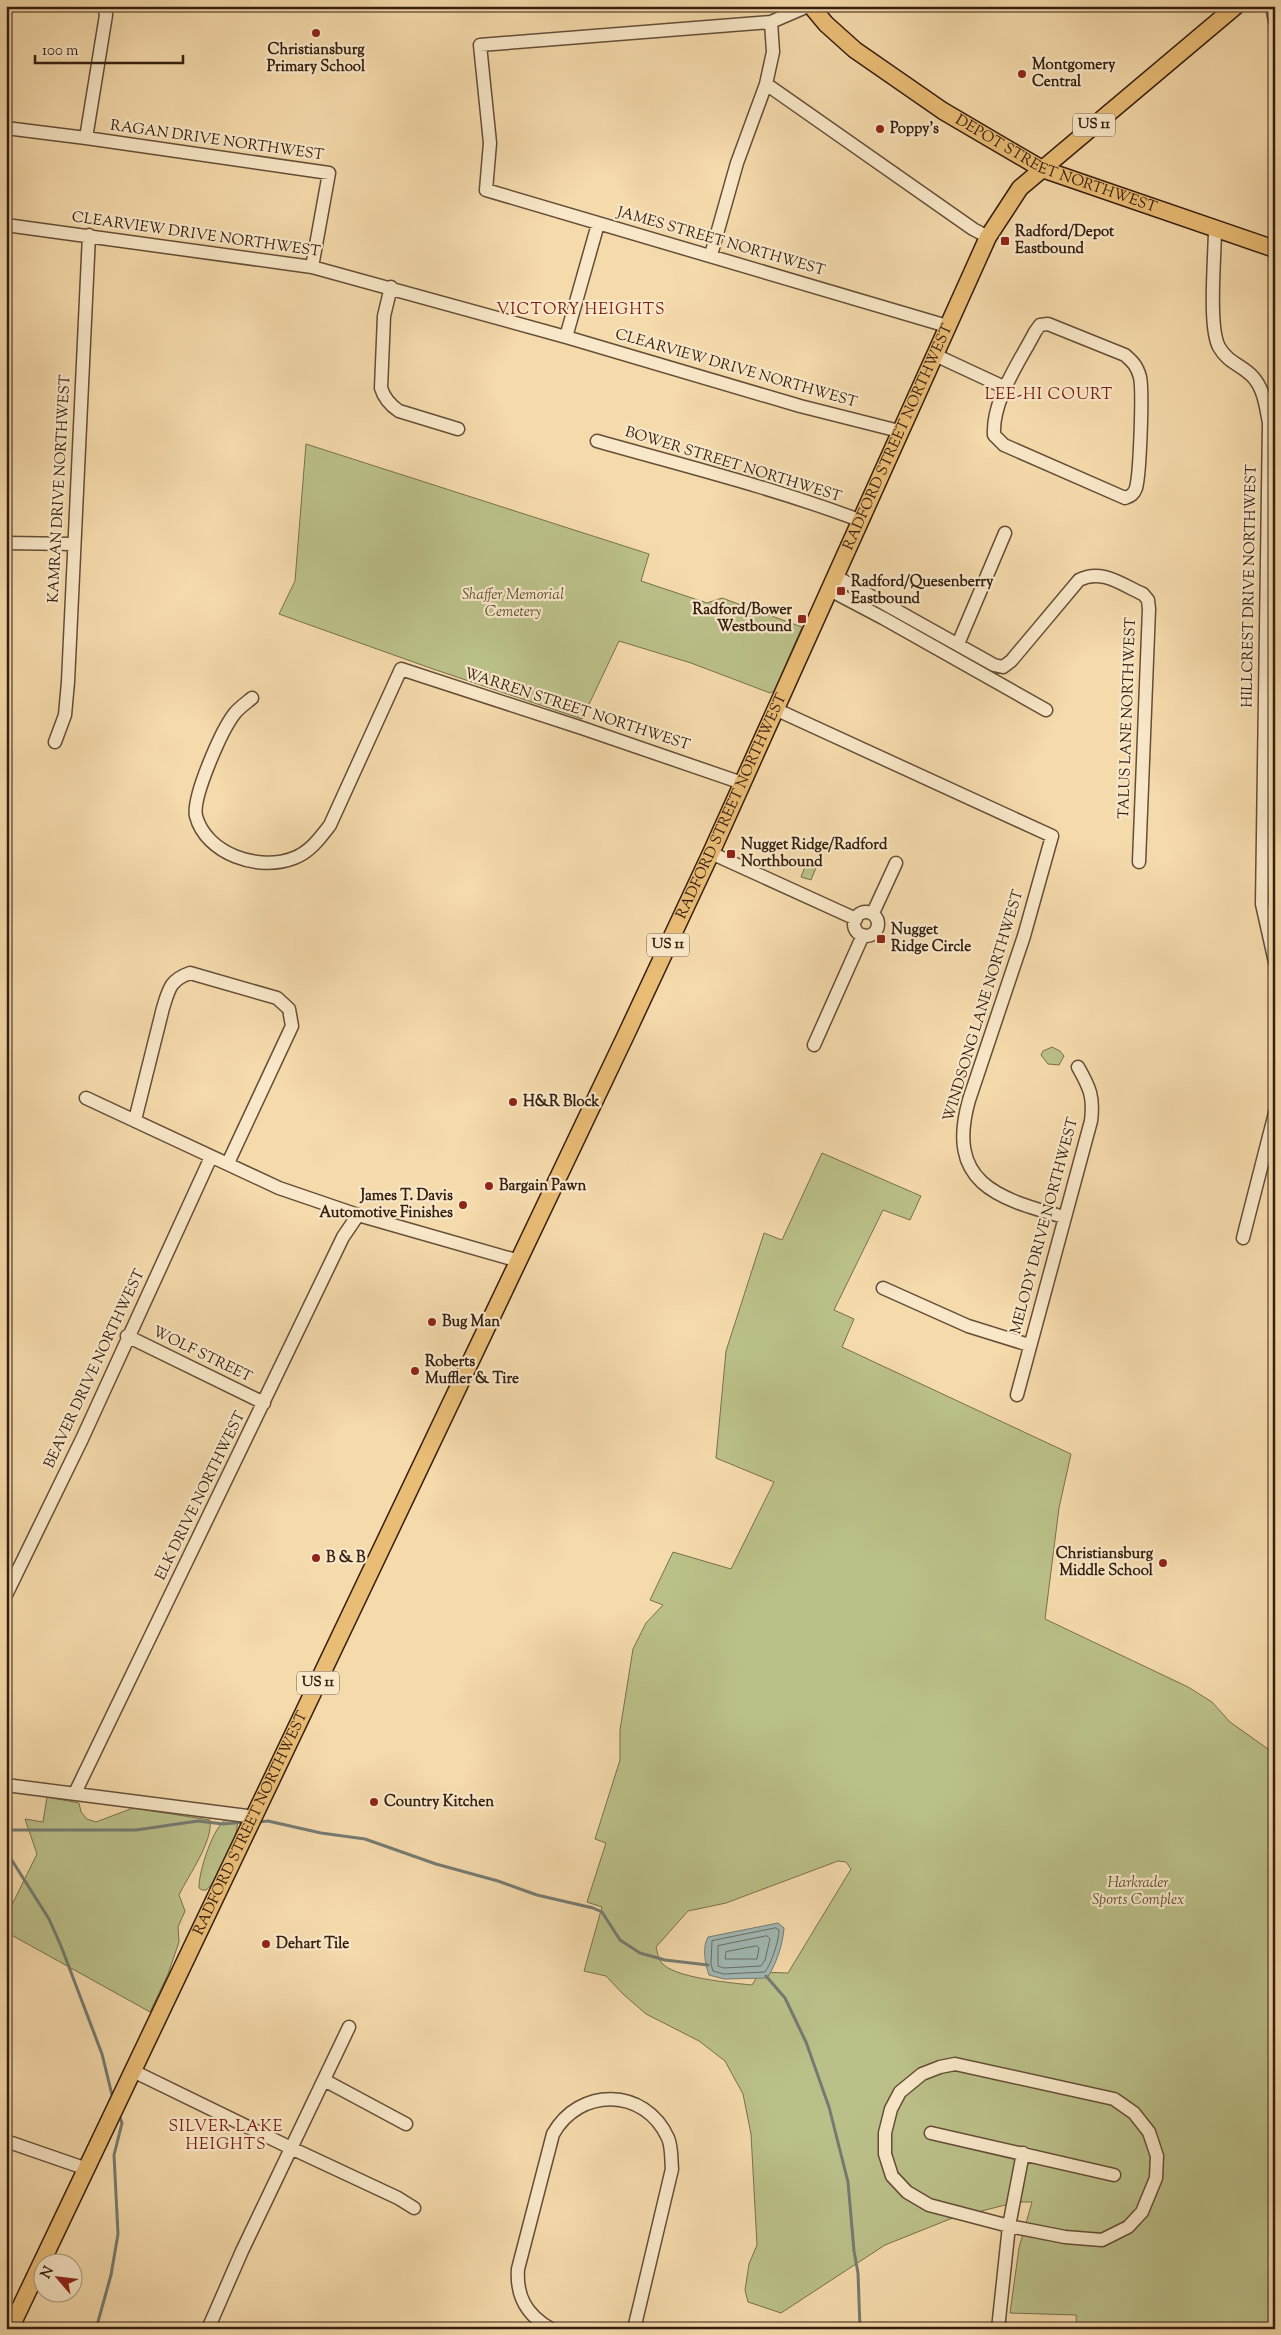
<svg xmlns="http://www.w3.org/2000/svg" width="1281" height="2335" font-family="'Sorts Mill Goudy',serif">
<style>
.green{fill:#bbc089;stroke:#78704c;fill-rule:evenodd}
.water{fill:#a0b8b4;stroke:#757b72}
.lines{fill:none;stroke-linecap:round;stroke-linejoin:round}
.shore{stroke:#6a6c62;stroke-width:1}
.stream{stroke:#757b72;stroke-width:3}
.minor-casing{stroke:#654e37;stroke-width:15}
.major-casing{stroke:#351f10;stroke-width:19}
.minor{stroke:#f8e7c8;stroke-width:12}
.major{stroke:#eabd76;stroke-width:16}
.poi-dot{fill:#8f2418;stroke:#f8e7c8;stroke-width:2}
.labels{text-anchor:middle;dominant-baseline:central;stroke-width:4.5;stroke-linejoin:round;paint-order:stroke}
.shield{fill:#f8e7c8;stroke:#705b47;stroke-width:1}
.shield-label{font-size:14px;font-weight:bold;fill:#351f10}
.poi-label{font-size:15px;font-weight:bold;fill:#351f10;stroke:#f8e7c8;text-anchor:start}
.street-label{font-size:15px;fill:#351f10;stroke:#f8e7c8}
.park-label{font-size:15px;font-style:italic;fill:#5d4f34;stroke:#f8e7c8}
.neighbourhood-label{font-size:16px;letter-spacing:1px;fill:#7a1f14;stroke:#f8e7c8}
</style>
<rect width="100%" height="100%" fill="#f5daab"/>
<filter id="stains"><feTurbulence type="fractalNoise" baseFrequency=".004" numOctaves="4"/><feColorMatrix values="0 0 0 0 .2 0 0 0 0 .09 0 0 0 0 .02 0 0 0 .5 -.17"/></filter>
<radialGradient id="worn" r=".72"><stop offset=".6" stop-color="#630" stop-opacity="0"/><stop offset="1" stop-color="#630" stop-opacity=".3"/></radialGradient>
<path class="green" d="M306,444L649,554L641,581L707,603L722,598L802,627L774,691L770,693L691,663L619,641L582,719L433,669L279,614L295,581Z
M808,859L818,863L811,880L801,877Z
M1052,1047L1060,1051L1064,1056L1059,1065L1048,1064L1041,1055L1043,1051Z
M822,1153L921,1196L910,1220L883,1210L834,1310L854,1319L842,1347L1071,1454L1059,1508L1045,1619L1188,1687L1212,1702L1230,1722L1275,1754V2329H1077L1076,2315L1010,2313L1019,2248L1032,2202H1017L950,2219L885,2245L781,2313L748,2302L745,2290L749,2264L757,2245L751,2134L743,2094L725,2061L699,2041L646,2014L623,1994L606,1976L584,1971L602,1907L587,1902L606,1843L595,1839L620,1760V1730L633,1649L646,1623L663,1605L650,1600L673,1552L731,1569L774,1482L716,1458L726,1351L764,1233L782,1240ZM838,1861L846,1862L851,1869L788,1973L760,1972L752,1985C733,1983 672,1978 661,1962C658,1958 657,1951 656,1947L688,1911L726,1903Z
M47,1797L79,1803L81,1812L87,1819L96,1822L133,1808L210,1820C213,1842 189,1874 179,1895L185,1911L178,1927L179,1942L168,1974L150,2012L6,1932V1917L37,1854L25,1819L43,1822Z
M228,1819L237,1820C241,1832 217,1883 206,1890H202L199,1888C198,1874 214,1822 228,1819Z"/>
<path class="water" d="M778,1923L784,1928C783,1944 776,1965 767,1978L724,1979L709,1975C705,1964 702,1947 708,1937Z"/>
<g class="lines">
<path class="shore" d="M776,1928L779,1930C779,1941 771,1964 765,1972L724,1974L713,1971L711,1964L712,1941Z
M767,1936L770,1939L765,1960L761,1966L724,1968L718,1966V1946Z
M757,1946L759,1948L757,1959H725L726,1952Z"/>
<path class="stream" d="M258,1822L268,1821L321,1833L365,1839L436,1864L498,1881L537,1895L593,1908L602,1912L620,1940L640,1953L665,1960L708,1965
M6,1830H136L198,1821L223,1824L245,1822
M6,1851L49,1919L61,1946L102,2054L113,2099
M766,1976L785,1998L806,2042L829,2107L848,2182L854,2251L858,2273L860,2329
M96,2329L111,2275L118,2234L114,2155L122,2123L119,2115"/>
<g class="minor-casing">
<path id="minor" d="M808,6L771,22L480,45L490,143L486,190L947,326
M1272,6L1275,21
M766,84L973,229L988,237
M6,128L86,138L329,173L312,267
M86,138L106,15L104,6
M6,225L312,267L566,337L800,406L899,431
M1215,229C1215,255 1208,327 1219,347C1228,363 1242,365 1253,377C1264,389 1266,407 1269,423L1262,904L1275,962
M711,255L737,163L766,84L773,52L771,22
M391,287L384,316L381,388C384,398 390,405 399,411L458,429
M1048,324L1125,355C1133,362 1137,366 1140,377C1143,391 1140,474 1136,488C1134,494 1131,496 1125,498L1004,445L994,435C992,400 1019,363 1035,332L1040,325Z
M566,337L598,224
M935,355L1006,388
M597,441C685,466 774,488 859,520
M6,543L74,544
M835,576L994,665L1003,667L1011,661L1079,580C1102,568 1122,585 1143,594L1148,600L1149,609L1139,862
M828,589L883,618L1046,710
M958,644L1005,533
M252,698C246,703 239,708 235,713C222,729 192,797 196,816C206,854 259,872 294,858C310,852 320,838 330,825L401,669L582,728L742,783
M775,709L1052,836L1024,936L969,1100C946,1182 995,1198 1064,1217
M55,742L65,715L68,682L89,235
M711,853L856,919
M854 924a12 12 0 1 1 24 0a12 12 0 1 1-24 0Z
M873,913L896,863
M814,1045L863,935
M86,1098L279,1188L358,1215L519,1261
M135,1120L163,1008C169,989 170,980 190,973L277,998L289,1009L292,1026L228,1163
M1243,1238L1275,1113
M883,1288L968,1326L1029,1345
M127,1336L264,1403
M1017,1395L1091,1121C1094,1097 1090,1088 1078,1067
M6,1595L82,1439L211,1157
M6,1785L255,1817
M75,1793L343,1237L358,1215
M955,2064L1114,2099L1134,2113L1149,2132L1157,2156L1156,2178L1142,2212L1128,2227L1102,2240L1065,2237L1009,2226L929,2205L907,2192L892,2176L885,2154V2133L891,2109L900,2092L922,2074L940,2067Z
M133,2071L291,2148L398,2198L414,2208
M324,2080L406,2124
M931,2133L1114,2175
M6,2141L87,2169
M208,2329L242,2251L349,2027
M551,2329C526,2315 516,2296 518,2269L553,2134C579,2087 645,2087 668,2138C672,2147 671,2159 672,2169L634,2329
M998,2329L1009,2226L1023,2153"/>
</g>
<g class="major-casing">
<g id="major">
<path id="s1" d="M811,6L826,24L855,50L943,111L1042,169L1275,249"/>
<path id="s2" d="M10,2329L625,1037L711,853L988,237L1020,188L1236,6"/>
</g>
</g>
<use href="#minor" class="minor"/>
<use href="#major" class="major"/>
</g>
<g class="poi-dot">
<circle cx="316" cy="33" r="5"/>
<circle cx="1022" cy="74" r="5"/>
<circle cx="880" cy="129" r="5"/>
<rect x="1000" y="236" width="10" height="10" rx="2.5"/>
<rect x="836" y="586" width="10" height="10" rx="2.5"/>
<rect x="797" y="614" width="10" height="10" rx="2.5"/>
<rect x="726" y="849" width="10" height="10" rx="2.5"/>
<rect x="876" y="934" width="10" height="10" rx="2.5"/>
<circle cx="513" cy="1102" r="5"/>
<circle cx="489" cy="1186" r="5"/>
<circle cx="463" cy="1205" r="5"/>
<circle cx="432" cy="1322" r="5"/>
<circle cx="415" cy="1371" r="5"/>
<circle cx="316" cy="1558" r="5"/>
<circle cx="1163" cy="1563" r="5"/>
<circle cx="374" cy="1802" r="5"/>
<circle cx="266" cy="1944" r="5"/>
</g>
<g class="labels">
<g class="shield">
<rect x="1073" y="113.5" width="42" height="23" rx="4"/>
<rect x="647" y="933.5" width="42" height="23" rx="4"/>
<rect x="297" y="1671.5" width="42" height="23" rx="4"/>
</g>
<g class="shield-label">
<text x="1094" y="125">US 11</text>
<text x="668" y="945">US 11</text>
<text x="318" y="1683">US 11</text>
</g>
<g class="poi-label">
<text x="316" y="50" text-anchor="middle">Christiansburg<tspan x="316" dy="17">Primary School</tspan></text>
<text x="1032" y="65">Montgomery<tspan x="1032" dy="17">Central</tspan></text>
<text x="890" y="129">Poppy's</text>
<text x="1015" y="232">Radford/Depot<tspan x="1015" dy="17">Eastbound</tspan></text>
<text x="851" y="582">Radford/Quesenberry<tspan x="851" dy="17">Eastbound</tspan></text>
<text x="792" y="610" text-anchor="end">Radford/Bower<tspan x="792" dy="17">Westbound</tspan></text>
<text x="741" y="845">Nugget Ridge/Radford<tspan x="741" dy="17">Northbound</tspan></text>
<text x="891" y="930">Nugget<tspan x="891" dy="17">Ridge Circle</tspan></text>
<text x="523" y="1102">H&amp;R Block</text>
<text x="499" y="1186">Bargain Pawn</text>
<text x="453" y="1196" text-anchor="end">James T. Davis<tspan x="453" dy="17">Automotive Finishes</tspan></text>
<text x="442" y="1322">Bug Man</text>
<text x="425" y="1362">Roberts<tspan x="425" dy="17">Muffler &amp; Tire</tspan></text>
<text x="1153" y="1554" text-anchor="end">Christiansburg<tspan x="1153" dy="17">Middle School</tspan></text>
<text x="326" y="1558">B &amp; B</text>
<text x="384" y="1802">Country Kitchen</text>
<text x="276" y="1944">Dehart Tile</text>
</g>
<g class="street-label">
<text transform="translate(217 141) rotate(8)">RAGAN DRIVE NORTHWEST</text>
<text stroke="none"><textPath href="#s1" startOffset="295">DEPOT STREET NORTHWEST</textPath></text>
<text transform="translate(196 235) rotate(8)">CLEARVIEW DRIVE NORTHWEST</text>
<text transform="translate(721 242) rotate(16)">JAMES STREET NORTHWEST</text>
<text transform="translate(736 369) rotate(16)">CLEARVIEW DRIVE NORTHWEST</text>
<text stroke="none"><textPath href="#s2" startOffset="2090">RADFORD STREET NORTHWEST</textPath></text>
<text transform="translate(733 465) rotate(17)">BOWER STREET NORTHWEST</text>
<text transform="translate(60 489) rotate(-87)">KAMRAN DRIVE NORTHWEST</text>
<text transform="translate(1250 586) rotate(-89)">HILLCREST DRIVE NORTHWEST</text>
<text transform="translate(577 710) rotate(18)">WARREN STREET NORTHWEST</text>
<text transform="translate(1128 718) rotate(-88)">TALUS LANE NORTHWEST</text>
<text stroke="none"><textPath href="#s2" startOffset="1685">RADFORD STREET NORTHWEST</textPath></text>
<text transform="translate(984 1006) rotate(-73)">WINDSONG LANE NORTHWEST</text>
<text transform="translate(1045 1226) rotate(-75)">MELODY DRIVE NORTHWEST</text>
<text transform="translate(202 1355) rotate(26)">WOLF STREET</text>
<text transform="translate(95 1369) rotate(-65)">BEAVER DRIVE NORTHWEST</text>
<text transform="translate(201 1496) rotate(-64)">ELK DRIVE NORTHWEST</text>
<text stroke="none"><textPath href="#s2" startOffset="560">RADFORD STREET NORTHWEST</textPath></text>
</g>
<g class="park-label">
<text x="513" y="595">Shaffer Memorial<tspan x="513" dy="17">Cemetery</tspan></text>
<text x="1138" y="1883">Harkrader<tspan x="1138" dy="17">Sports Complex</tspan></text>
</g>
<g class="neighbourhood-label">
<text x="581" y="310">VICTORY HEIGHTS</text>
<text x="1049" y="395">LEE-HI COURT</text>
<text x="226" y="2127">SILVER LAKE<tspan x="226" dy="18">HEIGHTS</tspan></text>
</g>
</g>
<rect width="1281" height="2335" fill="none" stroke="#f5daab" stroke-width="25"/>
<rect x="8" y="8" width="1266" height="2320" fill="none" stroke="#351f10" stroke-width="2.5"/>
<rect x="12" y="12" width="1256" height="2310" fill="none" stroke="#351f10"/>
<g transform="translate(58 2278) rotate(298)"><circle r="24" fill="#f8e7c8" stroke="#aa977e"/>
<path d="M0-4L9 19L0 12L-9 19Z" fill="#8f2418"/>
<text y="-8" font-size="14" font-weight="bold" text-anchor="middle" fill="#351f10">N</text>
</g>
<path d="M35 55v8h148v-8" fill="none" stroke="#351f10" stroke-width="2.5"/>
<text x="42" y="55" font-size="15" fill="#351f10" stroke="#f8e7c8" stroke-width="4" paint-order="stroke">100 m</text>
<rect width="100%" height="100%" filter="url(#stains)"/>
<rect width="100%" height="100%" fill="url(#worn)"/>
</svg>
